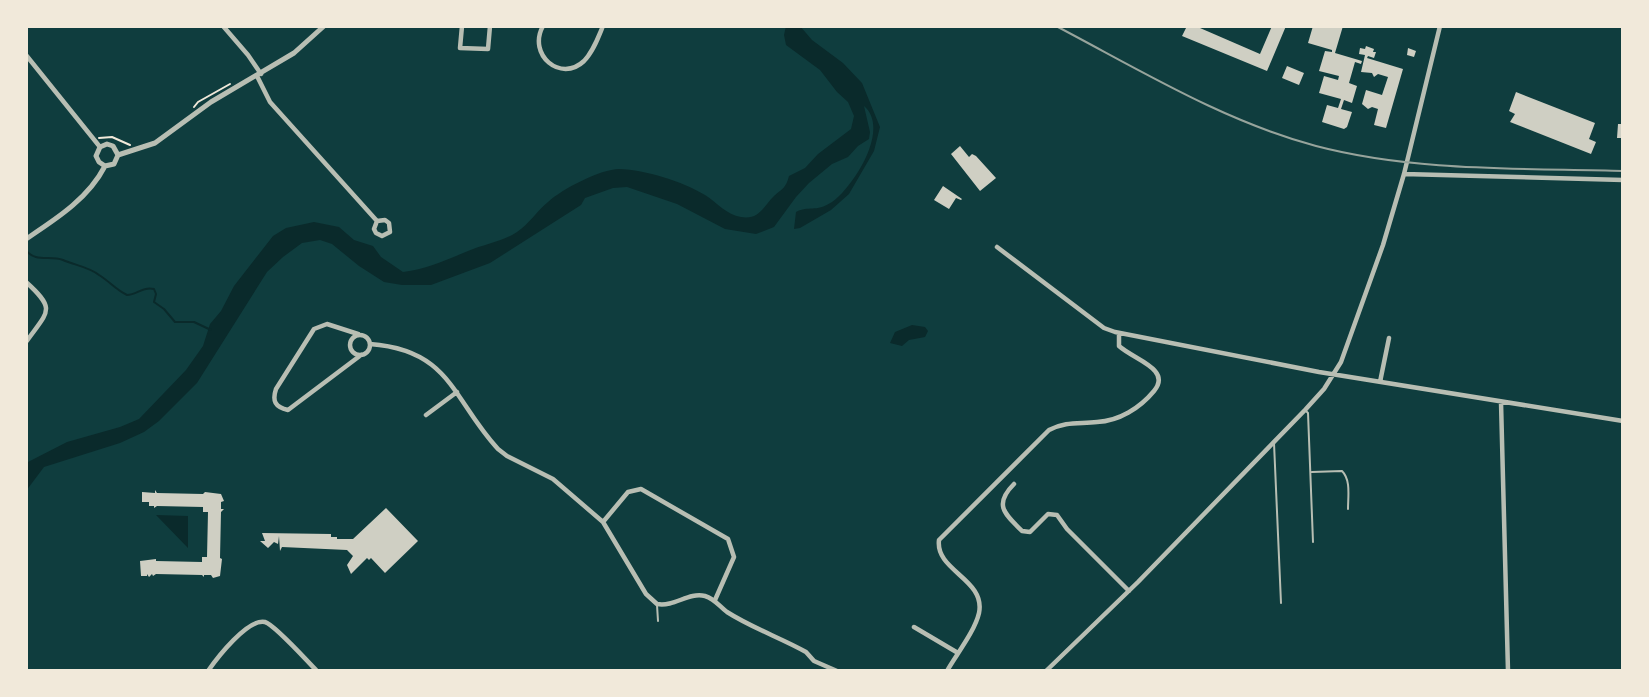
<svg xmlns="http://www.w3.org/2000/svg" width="1649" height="697" font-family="'DejaVu Sans',sans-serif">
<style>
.water{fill:#0a2a2b}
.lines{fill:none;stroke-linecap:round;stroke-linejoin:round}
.stream{stroke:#0a2a2b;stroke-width:2}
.building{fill:#cfcfc3}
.path{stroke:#f1e9da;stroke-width:2}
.service{stroke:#b8beb3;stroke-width:2}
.minor{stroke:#b8beb3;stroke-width:4.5}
.tertiary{stroke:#b8beb3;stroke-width:5}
.rail{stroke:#97a49c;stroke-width:2}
</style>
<rect width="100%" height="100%" fill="#0f3d3e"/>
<path class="water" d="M786,26H800L812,40L843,63L862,83L880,127L874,151L849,194L831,210L800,228L794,229L796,212C809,205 815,213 832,202C853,187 891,129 864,106L870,132L869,139L858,146L848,157L832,164L809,183L796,197L774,227L756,234L725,229L677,204L627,187L613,188L585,198L581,205L490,263L431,285H402L384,282L359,266L332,244L320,240L302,243L283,257L267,272L197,383L159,421L144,432L120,443L44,467L26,491L28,462L67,442L120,427L139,419L186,370L203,346L210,324L221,311L234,286L273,236L286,228L314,222L339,227L354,240L373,246L381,257L403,272C427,269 446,260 468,251C484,244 502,242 517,232C529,224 537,211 548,202C562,189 601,169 619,169C646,170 682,181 705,195C716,202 727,215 741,217C759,220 763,207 774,196C782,189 786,188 789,176L805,168L818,154L851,129L854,116L848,102L837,92L820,70L786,45L784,35Z
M912,325L925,327L928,331L925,337L909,340L902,346L890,343L895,332Z
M156,515L188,516V548Z"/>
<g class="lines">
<path class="stream" d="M26,250C35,263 50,255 63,260C74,265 89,267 99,275C109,281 116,290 127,295C137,295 143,286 154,289L156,294L154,302L164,309L175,322H194L211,330"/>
</g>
<path class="building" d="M1187,26H1201L1200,28L1260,54L1272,26H1286L1267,71L1182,36Z
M1313,26H1343L1335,53L1362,61L1361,64L1355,62L1349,83L1357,86L1352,103L1344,100L1341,109L1352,112L1347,127L1344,129L1322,122L1327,105L1338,108L1341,99L1319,93L1324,76L1338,80L1339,76L1319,71L1325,51L1332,52V50L1308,43Z
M1366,46L1374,49L1373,52H1376L1374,58L1368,56L1367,58L1403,69L1386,128L1374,125L1378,109L1372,107L1368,109L1362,104L1366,90L1382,95L1388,77L1378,74L1374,77L1372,73L1361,72L1365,55L1359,54L1360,48L1365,49Z
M1408,48L1416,51L1414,57L1407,55Z
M1287,66L1304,73L1299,85L1282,78Z
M1516,92L1595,123L1589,139L1596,142L1591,154L1510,122L1515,114L1509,111Z
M1618,124H1623V138H1617Z
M960,146L969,157L972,154L976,156L996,178L980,191L951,154Z
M943,186L962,199L961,200L956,198L949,209L934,200Z
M155,490L157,493L203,494L205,492L221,494L224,501L221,502V509H224L221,512L220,558L222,559L220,576L213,578L211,575H204V577L202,575L156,574L153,576L152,574L149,577L147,574V576H141L140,561L156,559V561L202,562V557H207L208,512H203V507L157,506L154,508V506H149V502H142V492L155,493Z
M386,508L418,541L385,573L371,558L369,560L367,558L351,574L347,565L353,556L347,550L282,547L280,551L279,536L278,544L274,542L268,548L260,541H265L262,533L331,534V537H337V539H353Z"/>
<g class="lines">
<path class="path" d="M194,107L198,102L230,84
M99,138L112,137L130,145"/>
<path class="service" d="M1306,411L1308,413L1313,542
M1274,443L1281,603
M1312,472L1342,471C1351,480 1348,496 1348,509
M657,605L658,621"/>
<path class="minor" d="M223,26L248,55L261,74
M462,26L460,48L488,49L490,26
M543,26C527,55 561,83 584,61C593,52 598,38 603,26
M26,55L100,147
M257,76L270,102L377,221L374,229L376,233L382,236L390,232L389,223L385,220L377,221
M1404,174L1623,180
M997,247L1104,328L1115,332L1319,372L1623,421
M26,282C57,310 48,311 26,342
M358,334L327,324L314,329L276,389C272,401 275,407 288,410L361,355
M350 345a10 10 0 1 1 20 0a10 10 0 1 1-20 0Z
M370,344C451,350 452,399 498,449L507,456L553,479L603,522L646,594L657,604C675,607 688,592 705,596C715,599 719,606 727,612C752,628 781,638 806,652L814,661L837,671
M1380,382L1389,338
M1501,402L1508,671
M426,415L457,392
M1014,484C993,505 1005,514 1022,531L1030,532L1048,514L1057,515L1067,529L1129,591
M603,522L628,492L641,489L728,539L734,557L715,600
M914,627L958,653
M208,671C217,658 248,618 265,622C275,625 307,661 317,671
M947,671C956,655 975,631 979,613C986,579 935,571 939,540L1049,430C1066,421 1079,424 1097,422C1119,421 1140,408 1154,391C1159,385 1161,378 1155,371C1148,362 1129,355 1119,346V333
M1046,671L1138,582L1305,410L1324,389L1341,362L1383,245L1404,174L1440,26"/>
<path class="tertiary" d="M118,155L155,143L211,102L294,53L324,26
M105,166L99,162L96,156L100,147L107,144L113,146L118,155
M105,166L114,164L118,155
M26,239C56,219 88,199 105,166"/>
<path class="rail" d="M1056,26C1140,70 1223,121 1316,146C1415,172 1521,168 1623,171"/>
</g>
<rect width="1649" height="697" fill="none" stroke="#f1e9da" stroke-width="56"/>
</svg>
